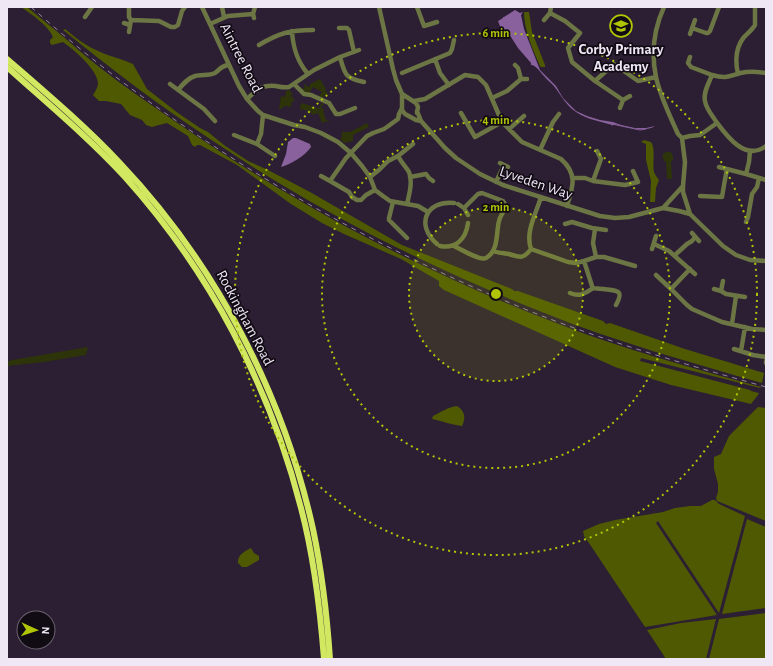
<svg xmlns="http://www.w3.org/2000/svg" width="773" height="666" font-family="'Alegreya Sans',sans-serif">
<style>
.green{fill:#2d340a}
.forest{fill:#4e5902}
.water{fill:#89619d}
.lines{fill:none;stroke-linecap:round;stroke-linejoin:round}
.stream{stroke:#89619d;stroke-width:1}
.minor{stroke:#6c7544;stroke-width:4.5}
.highway{stroke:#d2e861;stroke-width:6}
.rail{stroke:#94899a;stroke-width:1;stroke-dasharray:5 5;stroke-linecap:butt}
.ring{fill:none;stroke:#afc506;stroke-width:2;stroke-dasharray:2 4}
.labels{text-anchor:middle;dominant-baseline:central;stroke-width:3.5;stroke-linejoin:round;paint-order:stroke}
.poi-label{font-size:15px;font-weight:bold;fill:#f0e7f5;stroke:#110b14}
.street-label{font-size:15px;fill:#f0e7f5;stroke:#110b14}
.centre{fill:#afc506;stroke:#110b14;stroke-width:2}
.ring-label{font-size:12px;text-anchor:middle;font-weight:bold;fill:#afc506;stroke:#110b14;stroke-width:3.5;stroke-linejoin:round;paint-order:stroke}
</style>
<rect width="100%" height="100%" fill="#2c1e33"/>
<path class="green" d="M320,79L326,89L325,90L328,94L323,96L324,97L322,98L319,96L322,92L313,87L309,93L303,91L302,89L305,87L304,85L305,84L308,87L310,86V84Z
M289,90L293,94L290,96L291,97L292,96L295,101H292L291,107L285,106L281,109H279L281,96L285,97L286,91Z
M301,103L312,106V107L319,108L320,105L322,103H323L324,105L321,106L322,109L323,108L324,110L323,111L326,120H330L322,123L318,113L312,115L310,111L300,109Z
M367,123L369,127L353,135V141L344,143L341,140L342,132H350Z
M666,152H671L673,156V160L671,162L672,179H667L666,162C663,160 662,158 663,154Z
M88,347L86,355L44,362L7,366V362L12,360Z"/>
<path class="forest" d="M21,7H27C38,16 49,25 60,34C72,44 85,56 98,66C123,86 150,104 176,122C304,211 442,282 588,335C645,355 703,371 761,387L760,388L641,358L640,361L750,390L751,391L759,393L758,395L751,404L671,385L615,367L444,290L439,286V281L401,259L344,234L322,223L291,204L237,165L200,145H197L195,147L192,145L188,136L167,123L159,125L152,127L146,125L142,120L130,115L121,104L106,101H99L93,95C95,92 98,87 98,83C97,69 74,50 63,42L52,45L50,43V40L53,37C47,24 32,15 21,7Z
M524,12H529L532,32L545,65V67H541L540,66C533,50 524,30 524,12Z
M65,29C72,34 78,40 85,44C100,54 117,57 133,64L147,89L178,113L200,128L208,132L224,145L248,161L268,170L310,192L402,245L512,289L514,291H518L603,321L606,324L610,323L685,349L764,373L762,383C689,362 617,342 547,314C430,268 317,211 213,141C161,107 111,69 63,30Z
M644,140L651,142C656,149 652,163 654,172C655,175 657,177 659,180L656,188L655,202H650L651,181L646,160V144L641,142Z
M457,406C465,411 466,418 462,426C452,425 442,421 432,419L433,416C441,412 448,407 457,406Z
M758,407L766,408V521L717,501L716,498L718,492V484L714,469V457L721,454L729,436Z
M712,500H715L719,504L745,516L719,613L658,521L656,523L717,615L645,627L591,546L584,536L583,531L599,524L615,520L663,512L675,508L690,506H701Z
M747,519L766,527V608L722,614Z
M251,548L254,553L259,556V560L247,567H242L238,563C237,556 244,551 251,548Z
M766,613V659H709L719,619Z
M716,619L706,659H666L647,630L681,623Z"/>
<path class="water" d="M515,10L520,13L523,12L521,15L524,29L540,70L556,86L563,98L576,111L587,116L600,120L613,122L621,125L635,128H646L655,126C645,133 626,127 614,124L612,126V125C598,121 582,118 572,109C564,102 559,92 553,85C550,82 546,79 544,76C540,72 536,65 531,65V63L518,48L511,37L501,29L498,21L503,18V17H504Z
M293,138H296L310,144L311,147C305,156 291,164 281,167L286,154L288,142Z"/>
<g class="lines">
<path class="stream" d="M612,124L640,130L646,129"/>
<path class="minor" d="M129,7V17L131,20L159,21L171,27H175L178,25L182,11L185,7
M202,7L239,86L247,99L258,111L263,115L294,125L305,127L321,133L338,142L351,153L362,166L370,177L375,190L383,196L390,201L418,206L428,212
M222,7L224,17
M379,7L393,69L396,80L402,94V110L405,114L416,120L421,121
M417,7L424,26L437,22
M664,7C654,29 651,53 656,77C660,96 670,116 678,134L682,138L685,162L683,186V192L690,214
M550,13L565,21L580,33L568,48L572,62L595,81L623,100L620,108
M85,17L92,7
M254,18L253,14L255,7
M544,20L550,13L551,7
M124,23L130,25
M210,24L228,16L253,14
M339,28H347L349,30L354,52
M692,28L706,33H708L710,31L719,7
M292,31C293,48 297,61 308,74
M129,32L131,20
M690,34L695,20
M259,45C279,33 290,30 313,30
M340,57C345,75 345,78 364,82
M690,57L688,63L691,67L712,75
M435,59L440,73L449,85
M402,73L450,53L452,49L454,40
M766,73C759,72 753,71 746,72C731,74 730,80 712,75C709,83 703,92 705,101C706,108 711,114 715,120C726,135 745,162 766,146
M738,74C735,61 736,47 744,37C748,33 752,30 755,25V7
M521,79H527
M595,81L614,64L638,81L656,77
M170,84L204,109L215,121
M294,84L304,94L311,95L329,103L336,114H340L355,108
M178,90C183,84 188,78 195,76C201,74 209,76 215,73C221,69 219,67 228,65
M402,94L416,103L418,107L417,113
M492,98L507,91L521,79L518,68L515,65
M247,99C257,90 262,84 276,86C281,87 284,88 289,87L314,70L340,57L359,50
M623,100L630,96
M414,101L425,99L465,75L478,77L486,85L502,122L522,142L561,159C578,174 573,187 567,206
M417,111L421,121L445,148L456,158L480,174L503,185L600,216L615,218L629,217L663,208L679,211L690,214L723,246L736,255L750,260L766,261
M461,113L475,137L502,122
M509,129L524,116
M234,135L257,144L275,156
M682,138L690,136L700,135L717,123
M257,144L261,134L263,115
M540,150L553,122L559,114
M398,156C401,162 406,167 409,172C413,182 409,195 407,204
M500,163L508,167
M719,167L746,174L749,162L750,151
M746,174L766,180
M321,176L330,181L346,158L367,136L373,133L384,129L387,127L398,119L399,114L402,108
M370,177L379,170L388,161L398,156L413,144
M410,177L426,174L429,178L433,181
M573,178H585L593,181L625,185L638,182L633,171
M330,181L349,192L352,197L357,200H361L366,195L375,190
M593,181L601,159L597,151
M496,182L504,165
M700,196L722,197L724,185L727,169
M541,197C536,214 525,232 531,249L568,262L576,263L584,261L596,257H604L635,266
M393,202L389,218V220L407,238
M458,204L464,208L468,215
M663,208L683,186
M746,222L748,217L752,194L757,187L759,178
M565,224L572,222L592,228L606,230
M595,229L593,243L596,257
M692,233L699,241
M437,244C415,225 426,200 454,203
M654,244L669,251L695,274
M440,246C456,249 466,239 468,223
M454,246C460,249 480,261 486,258C499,251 496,232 499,221C500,214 509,208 503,201L482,193L478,194L464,208
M652,249L656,236
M493,251C498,253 503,253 509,254C519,257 523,260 531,249
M675,255L687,244L692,241L695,237
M584,261L592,286L593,288C598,289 617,289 619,293C621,296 617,303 616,305
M656,275L671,289L687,305L692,309L722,322L752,329L766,330
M671,289L690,269
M714,289L721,291L726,294L745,297
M721,291L723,281
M570,293C580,297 584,294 593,288
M732,324L736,296
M734,349L753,355L766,357
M741,351L745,327
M766,363V361"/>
<path class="highway" d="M7,59C45,92 84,125 119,162C215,263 283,393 313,529C322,572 327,615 330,659
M7,67C47,103 88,137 124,176C209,270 270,386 301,508C314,557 320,608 324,659"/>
<path class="rail" d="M31,7C56,29 82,51 108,71C233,167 370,245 515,305C596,339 681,363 766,387"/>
</g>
<circle cx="496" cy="294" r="87" fill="#afc506" fill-opacity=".12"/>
<g class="ring">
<circle cx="496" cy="294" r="87"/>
<circle cx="496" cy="294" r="174"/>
<circle cx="496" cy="294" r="261"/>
</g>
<defs>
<g id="school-ring" transform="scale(1.15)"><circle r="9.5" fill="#110b14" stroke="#afc506" stroke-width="1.5"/><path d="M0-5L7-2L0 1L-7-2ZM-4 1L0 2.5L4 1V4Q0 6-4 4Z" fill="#afc506"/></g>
</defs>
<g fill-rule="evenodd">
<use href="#school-ring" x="621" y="26"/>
</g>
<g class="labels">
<g class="poi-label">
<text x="621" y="49">Corby Primary<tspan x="621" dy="17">Academy</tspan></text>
</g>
<g class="street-label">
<text transform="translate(241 58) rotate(63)">Aintree Road</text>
<text transform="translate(536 183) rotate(19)">Lyveden Way</text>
<text transform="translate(245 318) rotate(62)">Rockingham Road</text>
</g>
</g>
<circle cx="496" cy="294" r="6" class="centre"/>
<g class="ring-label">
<text x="496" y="37">6 min</text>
<text x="496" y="124">4 min</text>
<text x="496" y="211">2 min</text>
</g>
<rect width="773" height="666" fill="none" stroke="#f0e7f5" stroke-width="16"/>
<g transform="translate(36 630) rotate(93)"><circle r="19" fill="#110b14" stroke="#6a636e"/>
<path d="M0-3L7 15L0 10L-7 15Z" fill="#afc506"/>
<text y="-6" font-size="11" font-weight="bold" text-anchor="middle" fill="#f0e7f5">N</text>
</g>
</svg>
